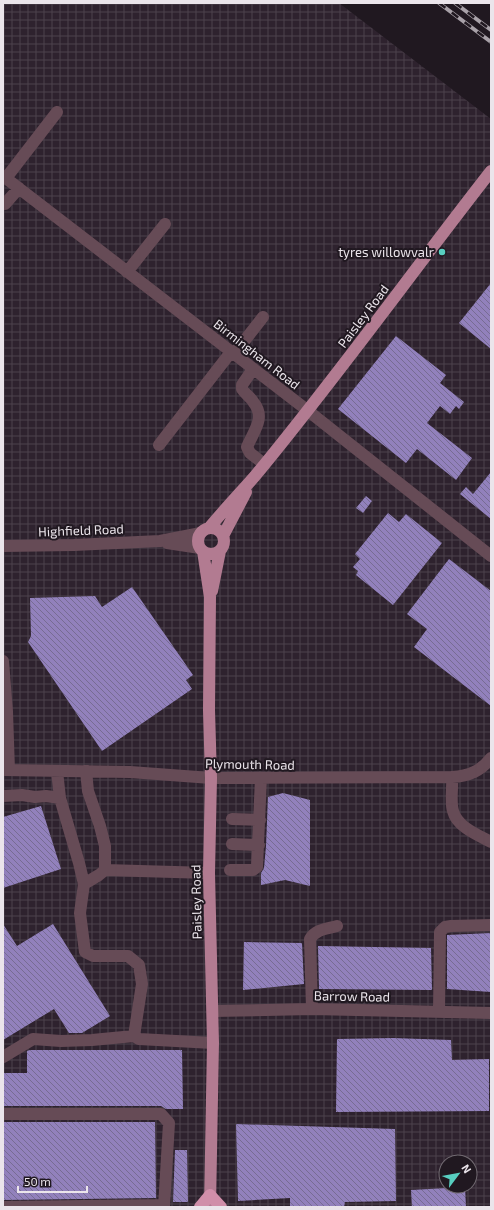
<svg xmlns="http://www.w3.org/2000/svg" width="494" height="1210" font-family="'Exo 2',sans-serif">
<style>
.industrial{fill:url(#industrial-grid);fill-rule:evenodd}
.building{fill:url(#building-back-hatch)}
.lines{fill:none;stroke-linecap:round;stroke-linejoin:round}
.minor{stroke:#664b56;stroke-width:12}
.major{stroke:#b27b91;stroke-width:12}
.highway{stroke:#d08ea9;stroke-width:12}
.rail-casing{stroke:#a8a1a8;stroke-width:4}
.rail{stroke:#201820;stroke-width:2.5;stroke-dasharray:8;stroke-linecap:butt}
.poi-dot{fill:#58cec0;stroke:#201820;stroke-width:1.5}
.labels{text-anchor:middle;dominant-baseline:central;stroke-width:4;stroke-linejoin:round;paint-order:stroke}
.poi-label{font-size:13px;fill:#ebe5eb;stroke:#201820;text-anchor:end}
.street-label{font-size:13px;fill:#ebe5eb;stroke:#201820}
</style>
<defs>
<pattern id="industrial-grid" width="8" height="8" patternUnits="userSpaceOnUse"><rect width="8" height="8" fill="#2e222e"/><path d="M0 4h8M4 0v8" fill="none" stroke="#4c424c"/></pattern>
<pattern id="building-back-hatch" width="6" height="6" patternUnits="userSpaceOnUse"><rect width="6" height="6" fill="#9281bc"/><path d="M-1 5l2 2M0 0l6 6M5-1l2 2" fill="none" stroke="#776c93"/></pattern>
</defs>
<rect width="100%" height="100%" fill="#201820"/>
<path class="industrial" d="M3,3H339L491,119V1207H3ZM446,1162H470V1186H446Z"/>
<path class="building" d="M491,283V349L459,323Z
M396,336L446,375L440,383L464,402L459,409L456,406L450,414L440,406L427,423L472,458L456,480L417,449L406,463L338,409Z
M491,472V519L460,494L466,487L473,494Z
M366,496L372,501L363,513L356,508Z
M388,513L399,522L406,514L442,543L393,605L356,575L358,571L353,567L360,559L355,554Z
M449,559L491,591V706L414,647L427,629L407,614Z
M132,587L193,675L186,680L192,689L102,751L28,642L31,636L30,598L95,596L102,607Z
M283,793L310,800V886L285,880L261,885V873L264,868L266,846L268,797Z
M41,806L61,869L3,888V817Z
M3,924L17,946L53,924L110,1016L82,1033H69L54,1009L3,1040Z
M491,933V992L447,989V935Z
M244,942L302,943L304,984L243,990Z
M318,946L431,948L432,990L319,989Z
M393,1038L451,1040L452,1060L489,1059V1111L336,1112L337,1039Z
M30,1050H182L183,1109H166L161,1106H3V1073H27V1051Z
M3,1122H155L156,1198L3,1200Z
M236,1124L395,1129L396,1201L345,1202L344,1207H290V1198L238,1201Z
M175,1150H187L188,1202H173Z
M465,1187L466,1207H412L411,1190Z"/>
<g class="lines">
<path class="minor" d="M3,176L307,410L491,556
M6,178L57,112
M3,204H5L19,188
M127,272L165,224
M234,354L263,317
M253,369L242,385V389C245,394 251,397 254,403C266,418 253,432 247,447L250,453L264,464
M159,445L231,352
M167,543L200,548
M3,546L74,545L160,541L201,533
M3,661L7,712L9,770
M3,770L130,772L211,778L452,777C469,776 481,771 491,758
M57,771L60,798L79,863L84,884L80,913L85,952L93,956H128L139,965L142,984L134,1036L139,1039L213,1043
M452,777C453,787 450,801 453,811C457,827 478,835 491,842
M3,796L22,795L35,797L46,796L60,798
M232,819L260,820
M232,844L259,845
M105,870L209,873
M230,870H253L257,867L261,778
M84,884L99,875L105,870V846L100,826L88,791L86,771
M312,1009L310,939C316,929 326,929 337,926
M213,1011L312,1009L491,1013
M439,1012L440,932L445,927L451,926L491,925
M3,1057L33,1039L61,1041L92,1040L134,1036
M3,1114H161L169,1123L164,1207
M3,1207L164,1205"/>
<path class="major" d="M198 541a13 13 0 1 1 26 0a13 13 0 1 1-26 0Z
M209,528C224,510 240,493 255,476C337,377 412,272 491,171
M223,536L246,492
M203,551L210,597L209,710L211,778L209,873L213,1043L210,1207
M212,591L220,551"/>
<path class="highway" d="M200,1207L210,1195L221,1207"/>
<g class="rail-casing">
<path id="rail" d="M439,3L491,42
M455,3L491,30"/>
</g>
<use href="#rail" class="rail"/>
</g>
<circle class="poi-dot" cx="442" cy="252" r="4"/>
<g class="labels">
<g class="poi-label">
<text x="434" y="252">tyres willowvalr</text>
</g>
<g class="street-label">
<text transform="translate(363 316) rotate(-53)">Paisley Road</text>
<text transform="translate(257 354) rotate(38)">Birmingham Road</text>
<text transform="translate(81 530) rotate(-2)">Highfield Road</text>
<text transform="translate(250 764) rotate(1)">Plymouth Road</text>
<text transform="translate(196 902) rotate(-91)">Paisley Road</text>
<text transform="translate(352 996) rotate(1)">Barrow Road</text>
</g>
</g>
<rect width="494" height="1210" fill="none" stroke="#ebe5eb" stroke-width="8"/>
<g transform="translate(458 1174) rotate(58)"><circle r="19" fill="#201820" stroke="#716a71"/>
<path d="M0-3L7 15L0 10L-7 15Z" fill="#58cec0"/>
<text y="-6" font-size="11" font-weight="bold" text-anchor="middle" fill="#ebe5eb">N</text>
</g>
<path d="M18 1186v6h69v-6" fill="none" stroke="#ebe5eb" stroke-width="2"/>
<text x="24" y="1186" font-size="12" fill="#ebe5eb" stroke="#201820" stroke-width="3" paint-order="stroke">50 m</text>
</svg>
